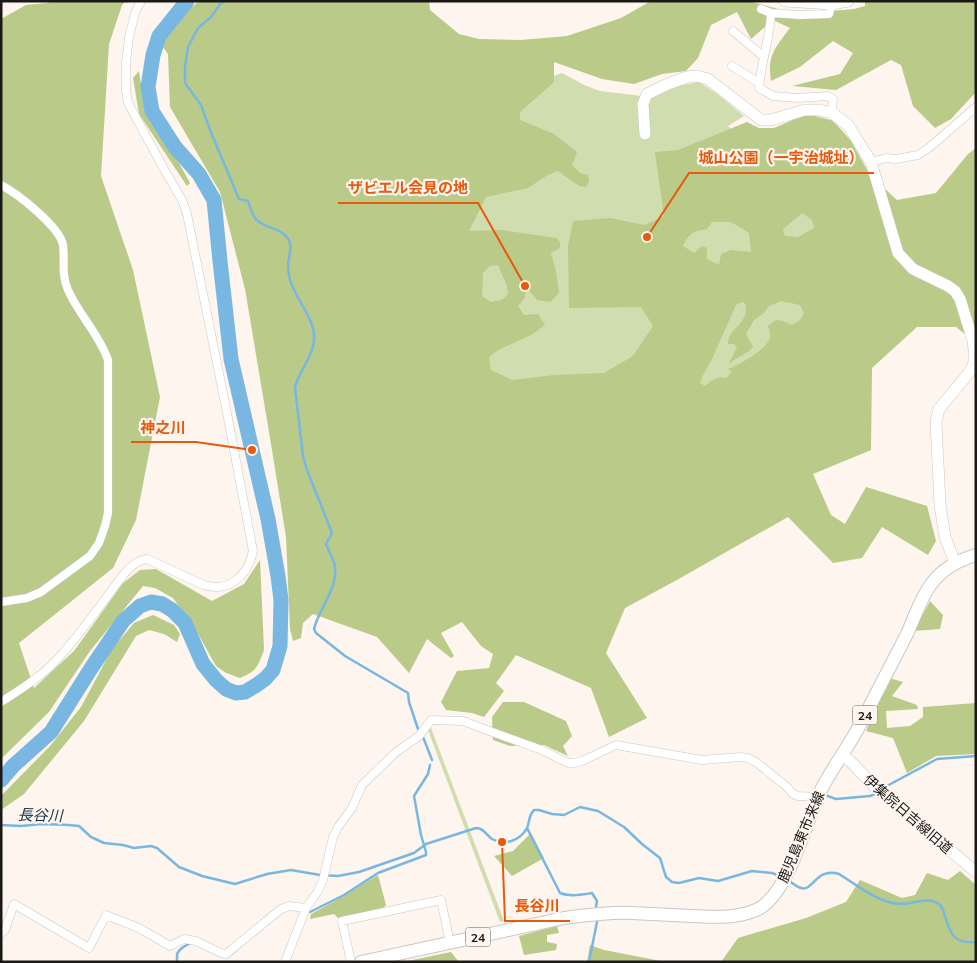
<svg xmlns="http://www.w3.org/2000/svg" width="977" height="963" font-family="Mulish,'Noto Sans JP',sans-serif">
<style>
.green{fill:#d0ddae}
.forest{fill:#baca88;fill-rule:evenodd}
.lines{fill:none;stroke-linecap:round;stroke-linejoin:round}
.stream{stroke:#78b7e1;stroke-width:2.5}
.river{stroke:#78b7e1;stroke-width:15}
.street-casing{stroke:#cec6c0;stroke-width:9}
.secondary-casing{stroke:#cec6c0;stroke-width:12}
.primary-casing{stroke:#cec6c0;stroke-width:14}
.street{stroke:#fff;stroke-width:8}
.secondary{stroke:#fff;stroke-width:11}
.primary{stroke:#fff;stroke-width:12}
.labels{text-anchor:middle;dominant-baseline:central;stroke-width:4.5;stroke-linejoin:round;paint-order:stroke}
.shield{fill:#fdf5ee;stroke:#5f5b57;stroke-width:1}
.shield-label{font-size:12px;font-weight:bold;fill:#1b1916}
.street-label{font-size:14px;fill:#1b1916;stroke:#fdf5ee}
.water-label{font-size:15px;font-style:italic;fill:#153144;stroke:#fdf5ee}
.leader{fill:none;stroke:#e8590c;stroke-width:2}
.callout-dot{fill:#e8590c;stroke:#fdf5ee;stroke-width:2}
.callout-label{font-size:15px;text-anchor:middle;font-weight:bold;fill:#e8590c;stroke:#fdf5ee;stroke-width:4.5;stroke-linejoin:round;paint-order:stroke}
</style>
<rect width="100%" height="100%" fill="#fdf5ee"/>
<path class="green" d="M562,73L584,85L600,91L634,95L652,98L678,86L699,82L716,93L744,116L728,126L758,157L815,190L828,289L725,404L657,349L613,382L492,380L455,228L514,111L550,77Z
M431,728L504,921L500,922L428,730Z"/>
<path class="forest" d="M51,1H126L122,5L109,44L101,176L133,270L160,397L136,520L113,568L19,643L34,688L74,651L123,583L140,570L156,569L212,601L244,584L260,560L264,650C258,667 256,671 240,678L226,673L216,666L197,632L173,598L155,588L143,586L90,651L49,712L1,759V19L26,5L48,3Z
M199,1H429L430,10L459,34L479,39L521,40L567,36L621,18L651,1H748L786,11L820,12L854,9L865,6V1H976V92L951,119L935,128L913,106L901,65L891,60L836,90L792,86L840,74L853,53L833,41L800,67L771,81C767,55 775,48 790,28L773,20L751,39L737,12L711,25L698,58L686,71L662,74L634,84L602,79L554,62V82L520,112V120L554,134L577,152L572,165L580,173L588,175L589,181L586,187L579,186L558,171L546,176L528,188L486,197L469,231L502,230L556,238L560,242V248L551,253L556,271L559,293L550,302L537,300L528,289L525,292V298L518,306L524,315L538,314L545,325L531,335L498,350L489,357L491,370L512,380L554,375L604,373L633,356L653,326L641,307L569,308L568,246L573,221L610,218L645,225L664,216L655,152L678,150L747,122L759,128H774L807,114L831,120L838,126L851,141L870,175L897,200L936,193L968,154L976,148V343L956,327H917L872,368L871,450L813,474L831,515L845,524L866,487L927,506L936,541L928,555L882,527L862,558L833,563L788,517L675,581L625,608L606,653L647,718L609,737L591,688L516,655L496,683L504,691L484,717L472,713L446,710L441,702L457,671L489,668L493,654L481,646L462,622L441,633L454,656L451,658L427,639L409,673L377,637L313,614L303,623L301,638L293,641L290,629L286,537L271,444L245,289L220,192L170,107L168,54L161,44L188,10ZM802,213L812,220L814,228L798,237L785,236L783,229ZM712,222H731L749,233L751,252L731,250L721,254L719,265L707,259V248L702,246L694,253L683,246C689,233 694,231 707,229ZM498,265L507,286L508,294L502,300L491,302L482,296L483,273L490,266ZM781,301L800,305L804,313L800,320L792,325L783,321L776,320L768,326C769,329 771,334 770,338C767,349 739,365 728,369L732,372L726,378C716,376 712,380 705,386L700,383L703,375L711,361L736,305L742,302L746,304C746,308 746,312 745,316C740,327 728,331 728,344H734L737,347L729,363L749,351L753,347L746,334L754,320L764,313L769,306Z
M139,71L145,112L179,163L190,183L187,186L139,114L133,78Z
M930,601L943,615L940,629L914,631Z
M153,615L174,625L180,634L177,642L164,634L149,630L136,636L84,721L24,794L1,810V796L50,746L81,707L112,649L134,623Z
M889,678L903,682L892,696L917,705L918,709L886,711L887,728L910,726L923,717V707L976,703V754L936,756L907,773L893,738L866,731Z
M503,702H524L566,721L572,736L563,746L568,756L544,745L510,746L493,740L492,717Z
M531,833L544,858L512,876L494,856L513,851Z
M960,871L976,885V962H721L738,938L806,918L846,902L860,880L902,898L915,895L927,873L948,880Z
M378,875L386,905L381,910L338,918L334,914L310,919L311,914L344,896Z
M557,926L559,933L547,935V942L557,944L556,950L524,955L519,936Z
M590,945L604,950L666,962H587Z
M451,952L459,962H403Z"/>
<g class="lines">
<path class="stream" d="M224,1L221,3L211,17L198,28L188,47L185,67V83L201,105L210,130L239,199L248,201C250,206 252,214 255,218C262,228 278,227 286,236C294,245 289,254 288,265C288,269 289,276 290,280C296,300 316,319 314,341C313,356 299,372 295,387L303,456L307,470L332,533L326,544C329,551 333,559 335,566C338,589 319,608 314,629L316,633L345,656L408,693L409,702L418,729
M423,737L432,760
M885,787L937,759L976,756
M824,796L825,795L836,799L870,796L875,794
M1,825L21,826L42,824L69,825L79,826L91,837L104,843L123,845L134,848L151,846L157,848L179,867L202,876L235,884L267,874L291,870L320,875L338,876L359,872L414,853L426,844L476,828C484,828 486,835 492,839C504,846 520,841 527,828C530,822 528,816 534,810H539L552,814L564,815L580,807L598,811L624,827L642,844L660,858L666,877L672,882L679,883L699,878L718,881L752,871L772,873L780,876
M527,828L560,893C570,897 582,895 592,893L597,901L596,907
M787,880C792,882 796,887 801,888C813,892 816,867 839,874C857,885 877,902 899,904C912,905 929,895 940,905C943,908 944,912 945,916C950,934 954,944 976,942
M310,912L344,895L378,873L426,855V852L421,835L414,796L428,774L430,765
M227,957L236,950
M177,962C177,961 177,955 177,954C179,949 187,944 192,943
M589,962L597,922"/>
<path class="river" d="M1,780L13,766L51,732L90,670L123,621L140,606L151,602L162,604L172,610L185,623L203,664L216,680L226,689L236,693L245,692L255,686L265,679L273,670L280,646L281,600L278,576L268,519L231,359L220,261L214,200L199,174L175,147L152,111L148,87L153,55L159,36L187,1"/>
<g class="street-casing">
<path id="street" d="M832,4L829,14L800,15L771,13C770,38 761,62 759,88L773,96L797,98L828,96L833,99L832,113
M761,9L771,13
M733,31L764,57
M732,66L759,83
M871,162L886,158L896,159L918,155L930,147L976,107
M1,185C17,193 60,227 63,245C65,261 61,274 68,290C79,315 99,334 108,360V513L105,526L99,543L90,556L41,592L27,598L1,602
M1,702C23,688 45,674 62,654C84,629 103,601 124,574C130,567 137,560 147,559L204,585C230,593 248,575 253,551L227,413L187,214L182,200L164,169L128,103L126,90V63L129,37L135,13L141,1
M1,933L5,930L14,904L89,948L106,915L139,928L170,946L184,939L196,941L221,953L226,954L281,909L289,906L306,908
M285,962L306,908L318,891L323,880L333,837L338,827L352,808L362,785L395,753L419,736L431,720L463,721L484,729L542,750L568,763H574L582,761L616,745L702,760L741,757L748,758L756,762L787,787L793,794L798,796L817,797
M351,962L342,921L441,900L450,943"/>
</g>
<g class="secondary-casing">
<path id="secondary" d="M785,1L832,4L848,1
M645,134L643,104L647,94L668,84L687,77L697,76L708,79L761,120H771L805,110H819L832,113L848,125L871,162L898,253L913,269L948,286L955,291L960,299L973,341L975,357L973,366L968,374L939,409L936,422L940,505L945,537L955,563
M842,755L850,761L874,786L976,872"/>
</g>
<g class="primary-casing">
<path id="primary" d="M361,962L564,918C587,915 609,912 632,913C652,914 672,915 692,916C714,917 735,919 756,910C787,897 805,826 818,796C830,770 849,747 862,721C877,692 892,663 907,634C915,617 920,598 932,583C943,568 959,560 976,555"/>
</g>
<use href="#street" class="street"/>
<use href="#secondary" class="secondary"/>
<use href="#primary" class="primary"/>
</g>
<g class="labels">
<g class="shield">
<rect x="852.5" y="705.5" width="25" height="19" rx="4"/>
<rect x="465.5" y="927.5" width="25" height="19" rx="4"/>
</g>
<g class="shield-label">
<text x="865" y="715">24</text>
<text x="478" y="937">24</text>
</g>
<g class="street-label">
<text transform="translate(908 814) rotate(41)">伊集院日吉線旧道</text>
<text transform="translate(801 837) rotate(-67)">鹿児島東市来線</text>
</g>
<g class="water-label">
<text transform="translate(40 815) rotate(1)">長谷川</text>
</g>
</g>
<path class="leader" d="M647 237L689 173H874M525 286L478 203H338M252 450L196 442H131M502 842L505 921H570"/>
<g class="callout-dot">
<circle cx="647" cy="237" r="5"/>
<circle cx="525" cy="286" r="5"/>
<circle cx="252" cy="450" r="5"/>
<circle cx="502" cy="842" r="5"/>
</g>
<g class="callout-label">
<text x="781" y="163">城山公園（一宇治城址）</text>
<text x="408" y="193">ザビエル会見の地</text>
<text x="163" y="433">神之川</text>
<text x="537" y="911">長谷川</text>
</g>
<rect width="977" height="963" fill="none" stroke="#1b1916" stroke-width="5"/>
</svg>
